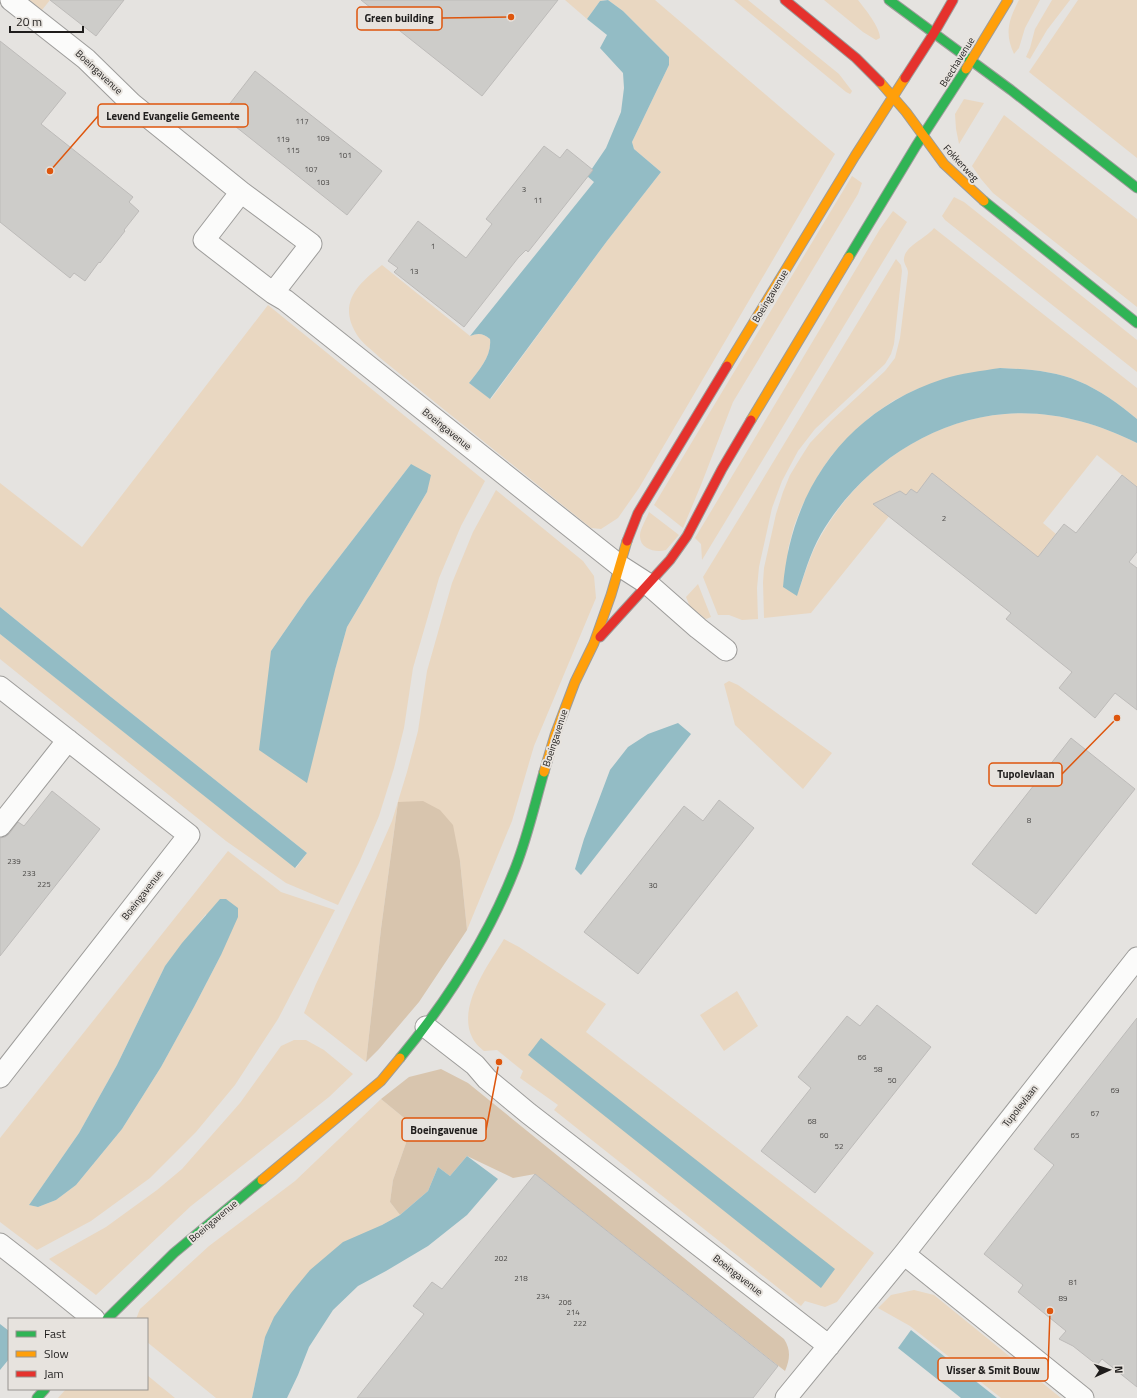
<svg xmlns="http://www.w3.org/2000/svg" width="1137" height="1398" font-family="'Titillium Web',sans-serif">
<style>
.green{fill:#e9d7c1;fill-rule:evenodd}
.forest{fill:#d8c5ae}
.water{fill:#93bcc5}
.building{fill:#cdccc9;stroke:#bdbbb9}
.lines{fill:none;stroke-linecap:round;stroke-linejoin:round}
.street-casing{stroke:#9d9c9a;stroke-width:23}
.fast-casing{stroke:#9d9c9a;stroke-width:11}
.slow-casing{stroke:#9d9c9a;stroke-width:11}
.jam-casing{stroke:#9d9c9a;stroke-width:11}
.street{stroke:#fbfbfa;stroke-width:21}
.fast{stroke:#30b455;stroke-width:9}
.slow{stroke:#ff9f0a;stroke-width:9}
.jam{stroke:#e5322d;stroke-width:9}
.labels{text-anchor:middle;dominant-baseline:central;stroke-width:4;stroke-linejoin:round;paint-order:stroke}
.number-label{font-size:8px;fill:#4c4a48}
.street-label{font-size:10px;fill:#1f1d1c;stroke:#e7e3de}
.leader{fill:none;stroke:#de560d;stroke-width:1.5}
.callout-dot{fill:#de560d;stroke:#e7e3de;stroke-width:1.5}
.callout{fill:#e7e3de;stroke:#de560d;stroke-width:1.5}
.callout-label{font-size:11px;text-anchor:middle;font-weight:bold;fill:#1f1d1c}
</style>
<rect width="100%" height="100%" fill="#e5e3e0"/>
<path class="green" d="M29,0H50L42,10Z
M565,0H606L600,1L587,19Z
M608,0H655L835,154L639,488L618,518L601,529L591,528L379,357C372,350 362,343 357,335C337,303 358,284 382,265L470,336C478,333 483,333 490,339C492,356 479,370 469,383L491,399L607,241L661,172L634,149L632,142L669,65V57L623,11Z
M734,0H748L839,74L852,91L851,93L850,94L846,92Z
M824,0H858C865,9 880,27 880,38L876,40L863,32Z
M1019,0H1040L1025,28L1019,48L1014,54C1004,33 1009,19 1019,0Z
M1052,0H1070L1047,30L1030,59L1026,57L1030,48L1035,29Z
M1078,0H1137V158L1029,72Z
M964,99L984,103L959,144L956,129L955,114Z
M1004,115L1137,219V307L993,193L981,179L972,166Z
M852,176L862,183L858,194L733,402L701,485L683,528L654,505Z
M954,197L964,202L1137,340V372L945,220L942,216Z
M893,211L907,222L702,560L701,544L695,538L880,229Z
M934,228L1137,388V419C1119,404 1100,390 1078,381C1056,371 1024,369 1000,368L917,389L893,401L870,417L851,435L831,456L819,474L801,508L794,526L788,549L796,596C802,584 805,571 810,559C816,543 825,528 835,514C873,459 938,419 1005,414C1051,410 1097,423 1137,443V487L1097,455L1043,523L1056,534L1038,557L927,480L917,493L911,489L811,613L764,618L763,582L764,568L776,514L783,492L790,475L801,457L810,443L831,421L885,371L895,358L900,338L908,273C908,268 905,266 904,261C902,247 927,238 934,228Z
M896,259L901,265L902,271L894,344L891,354L885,364L815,429L798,451L782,481L772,508L759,567L757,588L758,619L742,620L729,615H718L703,577L746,507Z
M268,305L485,481L461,526L439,578L413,668L404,728L394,768L379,816L359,863L338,905L286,883L226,841L0,659V634L296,868L307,853L111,697L0,607V483L82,547ZM411,464L427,492L347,627L335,670L271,651L307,599Z
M496,490L583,561L594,576L596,598L534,746L512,821L467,930L460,861L398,802L381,929L366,1062L304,1013L316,984L371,869L392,821L407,772L418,731L427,671L452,583L473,532Z
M649,512L679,535L666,550C656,553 639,549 640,535C640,529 647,518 649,512Z
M698,584L711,617L706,619L690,607L686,597Z
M729,681L738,685L832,753L803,789L735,725L724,684Z
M228,851L281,892L335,910L278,1019L235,1085L196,1132L150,1178L91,1221L37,1250L0,1222V1138ZM206,914L221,955L194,1007L161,1067L122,1129L76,1185L56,1200L38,1207L29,1205L79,1133L117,1065L165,966Z
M504,939L519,947L606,1004L586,1032L874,1253L837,1302L825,1307L805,1301L801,1306L554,1110L558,1105L520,1078L523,1071L497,1050L484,1051C479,1047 474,1042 472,1037C457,1006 489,964 504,939Z
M737,991L758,1026L724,1051L700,1015Z
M294,1040H306L324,1050L353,1074L329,1097L191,1206L96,1295L49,1259L106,1227L157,1190L182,1169L240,1103L281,1046Z
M381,1099L409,1122L406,1143L393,1180L390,1202L400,1215L382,1225L265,1337L252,1398H216L147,1342V1319H136L140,1309L209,1246L295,1181Z
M914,1290L934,1295L1061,1398H1001L910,1326L878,1308L891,1295Z
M147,1375L175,1398H58L66,1389H147Z"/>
<path class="forest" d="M423,801L440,810L453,825L460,861L467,930L419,1002L379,1049L366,1062L381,929L398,802Z
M441,1069L468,1083L784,1339C791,1350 790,1359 785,1371L535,1174L513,1178L467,1156L450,1176L438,1167L428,1191L400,1215L390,1202L393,1180L406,1143L409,1122L381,1099L409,1077Z"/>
<path class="water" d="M608,0L623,11L669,57V65L632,142L634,149L661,172L607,241L490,399L469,383C479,370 492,356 490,339C483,333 478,333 470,336L594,182L587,176L606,148L621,112L624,88L623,73L600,48L607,35L587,19L600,1Z
M1000,368C1024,369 1056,371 1078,381C1100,390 1119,404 1137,419V443C1097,423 1051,410 1005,414C929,420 859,469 821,534C810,553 804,575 797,596L783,587C791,488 848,410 943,379C961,373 981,371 1000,368Z
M411,464L431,475L427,492L347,627L335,670L307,783L259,750L271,651L307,599Z
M0,607L111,697L307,853L295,868L0,634Z
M678,723L691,734L581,875L575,869L584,839L610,770L628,747L648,734Z
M220,899H226L238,908V917L221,955L194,1007L161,1067L122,1129L76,1185L56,1200L38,1207L29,1205L79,1133L117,1065L165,966L182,943Z
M541,1038L835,1269L821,1288L528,1055Z
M467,1156L498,1179L467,1215L428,1246L386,1271L358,1286L333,1310L309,1347L298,1375L287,1398H252L265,1337L274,1317L291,1293L310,1270L343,1242L382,1225L400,1215L428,1191L438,1167L450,1176Z
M0,1324L9,1331V1359L0,1370Z
M911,1330L997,1398H961L898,1348Z"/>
<path class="building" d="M50,0H124L96,36Z
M361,0H558L482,96Z
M0,41L66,93L41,124L133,197L129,202L139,211L124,230L125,231L100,263L99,262L85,281L74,273L70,278L0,222Z
M255,71L382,171L347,215L221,115Z
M544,146L560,158L567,149L593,170L528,252L526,250L518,258L464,327L394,272L398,268L388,261L418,221L466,258L492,224L486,219Z
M932,473L1038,557L1064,524L1076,533L1122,475L1137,487V552L1129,562L1137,568V710L1115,693L1095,718L1059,688L1072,672L1006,619L1011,613L873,504L900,491L906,495L911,489L917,493Z
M1071,738L1135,789L1036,914L972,864Z
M52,791L100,829L0,956V838L5,837L9,834L18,822L24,826Z
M719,800L754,828L638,974L584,932L684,806L703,821Z
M877,1005L931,1047L815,1193L761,1151L811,1088L798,1077L847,1016L860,1026Z
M1137,1018V1387L1102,1359L1097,1365L1073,1346L1059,1339L1066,1331L1018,1292L1023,1285L984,1254L1054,1165L1034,1149Z
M535,1174L778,1366L753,1398H357L424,1314L413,1306L432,1282L442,1289Z"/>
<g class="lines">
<g class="street-casing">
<path id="street" d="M11,0L86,59L132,104L241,192L204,240L273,293L285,300L620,566L648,584L698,628L726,650
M241,192L311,244L273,293
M0,687L189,835L0,1077
M0,826L68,740
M426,1027L475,1065L487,1079L528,1113L829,1346
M0,1244L27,1265L94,1319
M904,1254L1083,1398
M786,1398L904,1254L1137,958"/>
</g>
<g class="fast-casing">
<path id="fast" d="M889,0L1011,90L1137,188
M984,201L1137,323
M849,257L916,146L966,69
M400,1058C448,1000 489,936 516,866C528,835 535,803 544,772
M107,1319L174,1253L262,1180
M37,1398L45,1389"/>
</g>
<g class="slow-casing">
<path id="slow" d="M966,69L1008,0
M880,82L906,112L944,164L984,201
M727,366L855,156L905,78
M751,420L849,257
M544,772L555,735L575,682L594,643L611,595L627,541
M262,1180L381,1081L400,1058"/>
</g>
<g class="jam-casing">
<path id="jam" d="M785,0L856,58L880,82
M905,78L934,33L953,0
M627,541L638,513L727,366
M600,637L670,560L687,536L722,469L751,420"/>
</g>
<use href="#street" class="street"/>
<use href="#fast" class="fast"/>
<use href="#slow" class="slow"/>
<use href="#jam" class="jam"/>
</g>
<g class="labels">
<g class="number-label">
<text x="302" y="121">117</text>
<text x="323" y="138">109</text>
<text x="283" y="139">119</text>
<text x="293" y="150">115</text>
<text x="345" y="155">101</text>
<text x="311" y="169">107</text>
<text x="323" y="182">103</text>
<text x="524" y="189">3</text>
<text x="538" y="200">11</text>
<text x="433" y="246">1</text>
<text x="414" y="271">13</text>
<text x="944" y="518">2</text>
<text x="1029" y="820">8</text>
<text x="14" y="861">239</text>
<text x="29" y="873">233</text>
<text x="44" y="884">225</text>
<text x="653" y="885">30</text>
<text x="862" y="1057">66</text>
<text x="878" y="1069">58</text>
<text x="892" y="1080">50</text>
<text x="1115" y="1090">69</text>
<text x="1095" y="1113">67</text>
<text x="812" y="1121">68</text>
<text x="824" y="1135">60</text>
<text x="1075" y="1135">65</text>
<text x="839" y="1146">52</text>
<text x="501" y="1258">202</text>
<text x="521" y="1278">218</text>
<text x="1073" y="1282">81</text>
<text x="543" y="1296">234</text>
<text x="1063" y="1298">89</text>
<text x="565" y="1302">206</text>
<text x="573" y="1312">214</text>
<text x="580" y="1323">222</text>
</g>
<g class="street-label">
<text transform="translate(957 62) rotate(-58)">Beechavenue</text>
<text transform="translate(99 72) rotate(43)">Boeingavenue</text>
<text transform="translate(961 163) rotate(47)">Fokkerweg</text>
<text transform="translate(770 296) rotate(-59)">Boeingavenue</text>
<text transform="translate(447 429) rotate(39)">Boeingavenue</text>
<text transform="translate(555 738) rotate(-72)">Boeingavenue</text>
<text transform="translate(142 895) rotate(-52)">Boeingavenue</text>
<text transform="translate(1020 1106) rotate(-52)">Tupolevlaan</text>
<text transform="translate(213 1221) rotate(-40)">Boeingavenue</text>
<text transform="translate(738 1275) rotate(38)">Boeingavenue</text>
</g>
</g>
<path class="leader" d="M511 17L442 18M50 171L98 116M1117 718L1062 774M499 1062L486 1130M1050 1311L1048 1370"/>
<g class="callout-dot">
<circle cx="511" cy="17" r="4"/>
<circle cx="50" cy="171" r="4"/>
<circle cx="1117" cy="718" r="4"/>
<circle cx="499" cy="1062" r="4"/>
<circle cx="1050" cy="1311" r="4"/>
</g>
<g class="callout">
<rect x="357" y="7" width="85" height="23" rx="4"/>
<rect x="98" y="104" width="150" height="23" rx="4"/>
<rect x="989" y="763" width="73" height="23" rx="4"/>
<rect x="402" y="1118" width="84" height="23" rx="4"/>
<rect x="938" y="1358" width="110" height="23" rx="4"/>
</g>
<g class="callout-label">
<text x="399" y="22">Green building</text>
<text x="173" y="120">Levend Evangelie Gemeente</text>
<text x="1026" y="778">Tupolevlaan</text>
<text x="444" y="1134">Boeingavenue</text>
<text x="993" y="1374">Visser &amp; Smit Bouw</text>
</g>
<rect x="8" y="1318" width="140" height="72" fill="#e7e3de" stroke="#979490"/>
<rect x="16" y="1331" width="20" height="6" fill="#30b455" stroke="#979490"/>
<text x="44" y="1338" font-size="12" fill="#1f1d1c">Fast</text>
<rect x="16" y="1351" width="20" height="6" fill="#ff9f0a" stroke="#979490"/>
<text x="44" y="1358" font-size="12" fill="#1f1d1c">Slow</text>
<rect x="16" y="1371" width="20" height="6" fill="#e5322d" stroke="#979490"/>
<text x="44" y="1378" font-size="12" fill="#1f1d1c">Jam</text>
<g transform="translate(1109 1370) rotate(87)" stroke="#e7e3de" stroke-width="3" paint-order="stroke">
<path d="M0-3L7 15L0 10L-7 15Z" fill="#1f1d1c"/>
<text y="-6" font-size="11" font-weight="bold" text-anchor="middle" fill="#1f1d1c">N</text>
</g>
<path d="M10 26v6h73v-6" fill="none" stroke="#1f1d1c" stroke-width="2"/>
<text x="16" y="26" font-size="12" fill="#1f1d1c" stroke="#e7e3de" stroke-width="3" paint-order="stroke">20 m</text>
</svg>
